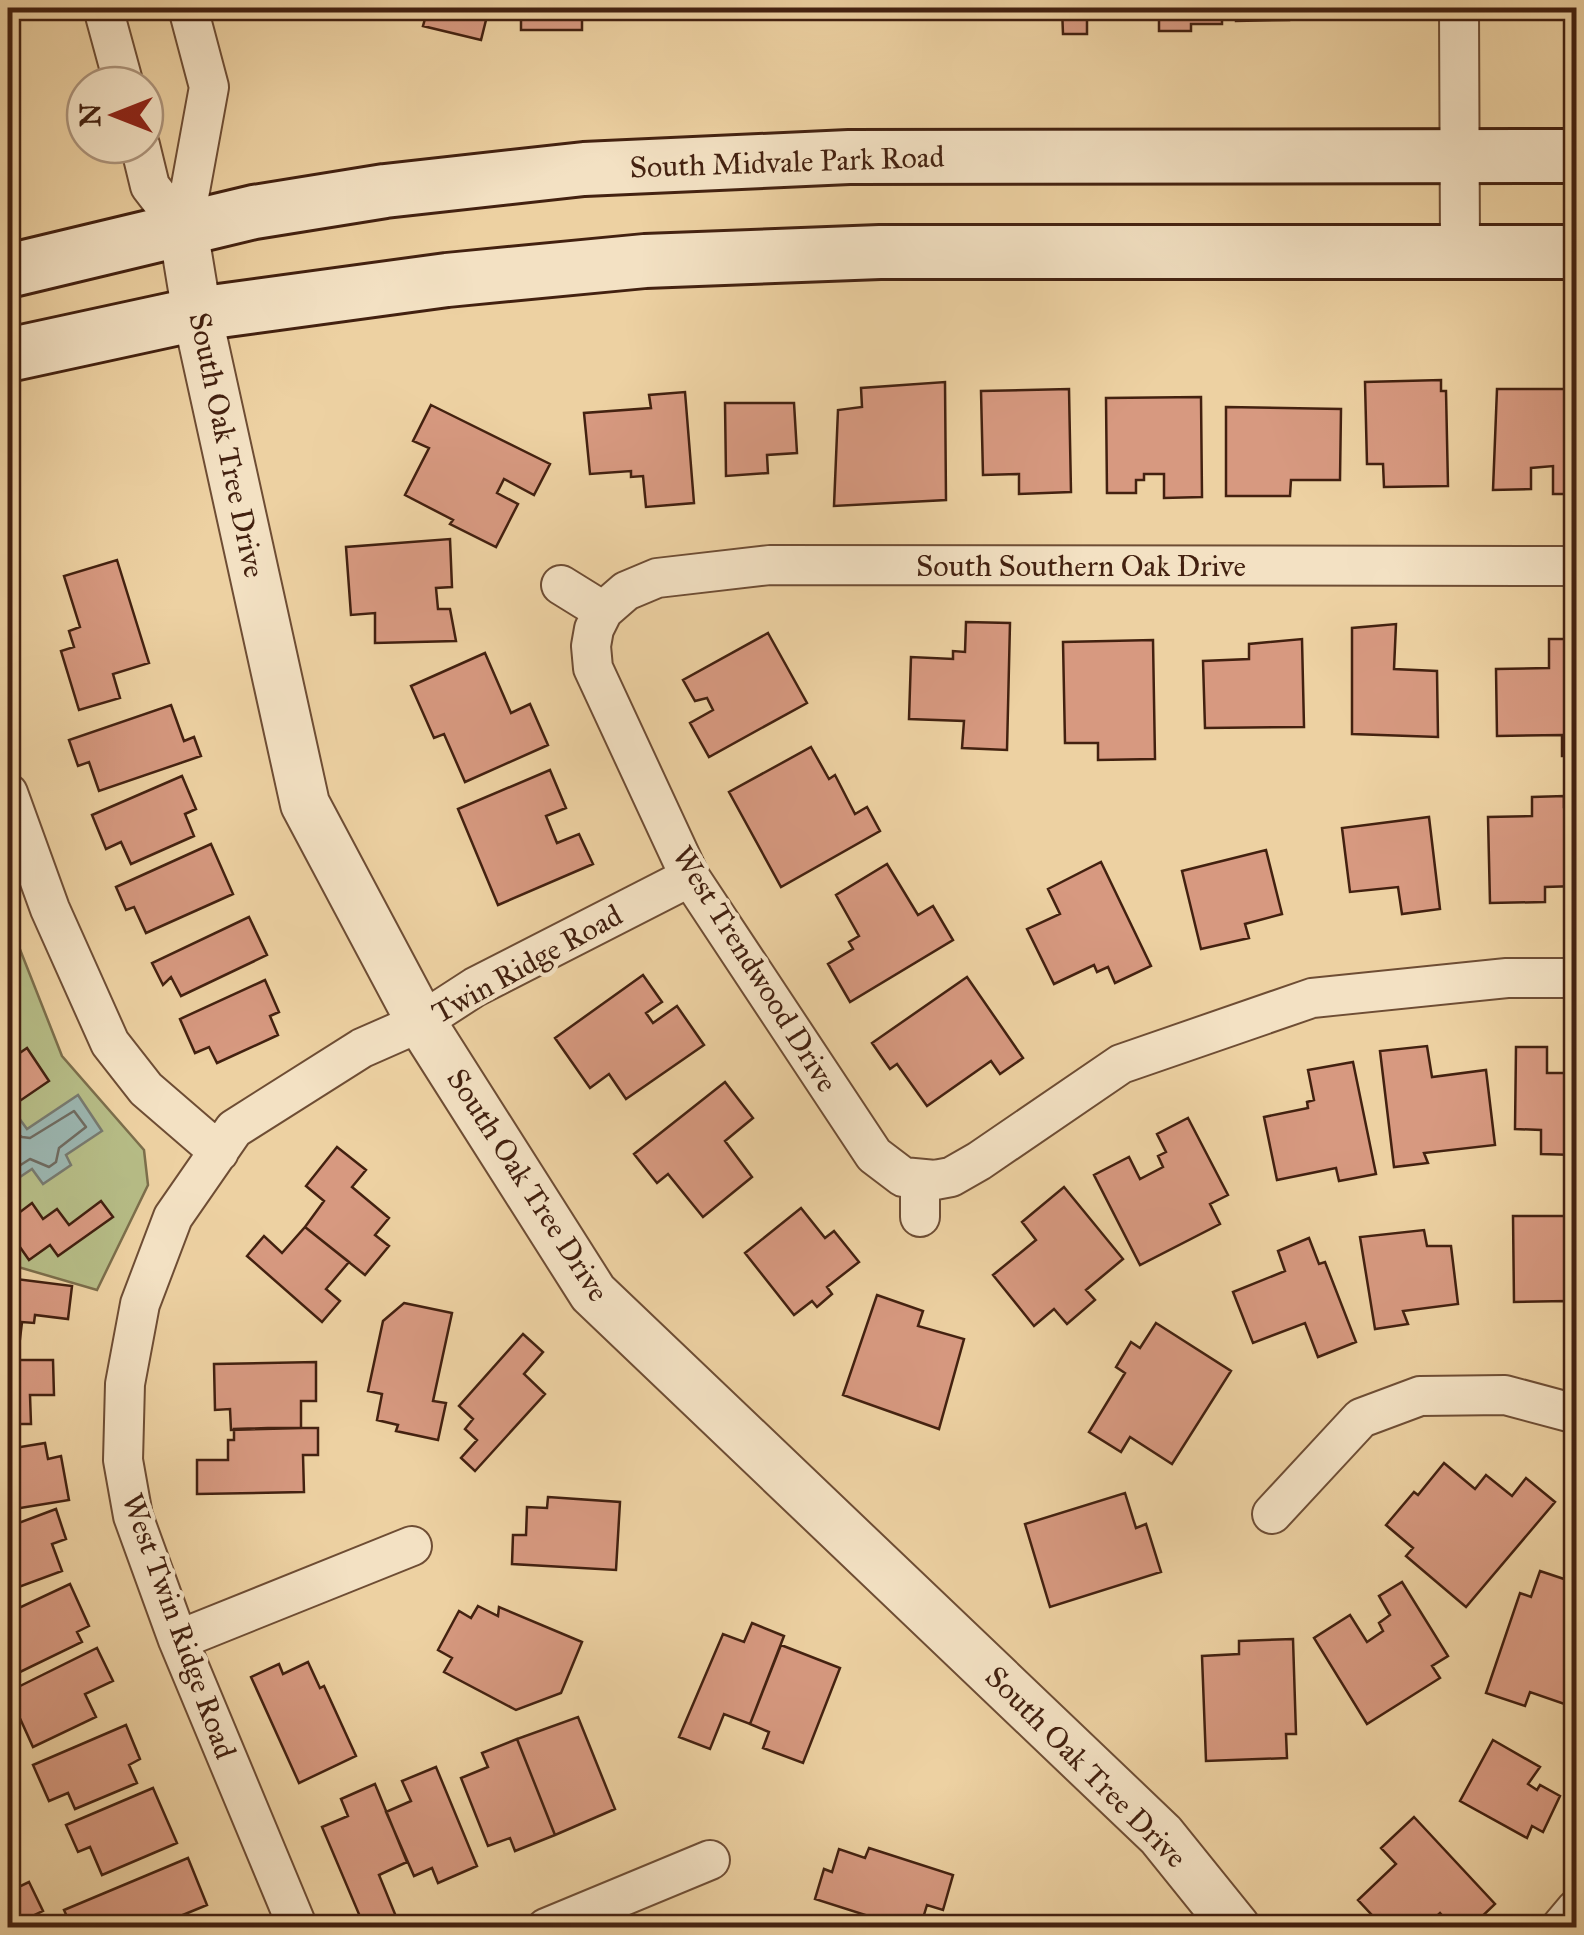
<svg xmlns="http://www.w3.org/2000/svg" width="1584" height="1935" font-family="'IM FELL Great Primer',serif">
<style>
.green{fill:#b6bc86;stroke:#7c6e4b;stroke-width:2.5}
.water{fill:#9bb5af;stroke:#787a6f;stroke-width:2.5}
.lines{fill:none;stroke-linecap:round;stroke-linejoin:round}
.shore{stroke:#6f6b60;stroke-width:2.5}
.building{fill:#d79980;stroke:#432110;stroke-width:2.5}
.minor-casing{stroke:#6e4d34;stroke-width:42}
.tertiary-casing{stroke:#6e4d34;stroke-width:52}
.secondary-casing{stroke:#432110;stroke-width:58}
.minor{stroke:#f3e1c3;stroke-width:38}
.tertiary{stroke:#f3e1c3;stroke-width:48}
.secondary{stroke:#f3e1c3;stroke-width:52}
.labels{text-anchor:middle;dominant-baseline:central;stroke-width:9;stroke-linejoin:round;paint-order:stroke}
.street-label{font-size:30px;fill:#432110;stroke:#f3e1c3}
</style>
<rect width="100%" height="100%" fill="#edd1a2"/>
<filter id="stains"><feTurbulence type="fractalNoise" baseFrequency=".002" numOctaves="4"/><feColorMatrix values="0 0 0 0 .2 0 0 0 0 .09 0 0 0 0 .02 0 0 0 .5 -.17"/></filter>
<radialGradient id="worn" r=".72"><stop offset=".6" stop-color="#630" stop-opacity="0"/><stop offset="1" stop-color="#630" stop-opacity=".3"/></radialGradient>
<path class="green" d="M8,919L62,1056L144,1150L148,1185L97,1290L8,1264Z"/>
<path class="water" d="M78,1095L102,1131L66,1155L71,1165L43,1184L32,1169L8,1185V1119L16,1114L27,1129Z"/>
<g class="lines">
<path class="shore" d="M8,1127L22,1137L30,1138L74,1111L86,1127L59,1148L56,1162L49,1167L30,1159L8,1173"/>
</g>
<path class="building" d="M350,8H376L369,19Z
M428,8H489L481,40L423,26Z
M521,8H582V30H521Z
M694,8H756V16L694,17Z
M785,8H841V19H785Z
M1062,8H1114V17H1087V34H1063Z
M1159,8H1222V24H1191V31H1159Z
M1236,8H1288L1289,20L1236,21Z
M1326,8H1389V15L1326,17Z
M1550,8H1576V29L1575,13H1550Z
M1441,380V391H1446L1448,486L1384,487L1383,464H1367L1365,382Z
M945,382L946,500L834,506L838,410L862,407L861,388Z
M1069,389L1071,492L1019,494V474L983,475L981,391Z
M1497,389H1576V494H1553V466L1531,468V489L1493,490Z
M685,392L694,503L646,507L643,476L631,477V471L590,474L584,413L651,408L649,395Z
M1201,397L1202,497L1164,498V474H1144V480H1136V493H1107L1106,398Z
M725,403H794L797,453L767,455L768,473L726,476Z
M431,405L550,464L534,495L504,479L497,493L518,504L496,547L450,524L453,520L405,495L429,448L413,441Z
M1226,407L1341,409L1340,480H1291L1290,496H1226Z
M450,539L452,587L436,588L438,609H450L456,641L375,643V613L351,615L346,547Z
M117,560L149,663L113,674L120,698L79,710L61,651L74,647L69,631L80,627L64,576Z
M966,622L1010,623L1007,750L962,748L964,721L909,719L911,657L953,659V651L965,652Z
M1396,624L1394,669L1437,671L1438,737L1352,734V628Z
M768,633L807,703L709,757L690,723L713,710L707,698L695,701L683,680Z
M1302,639L1304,727L1205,728L1203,661L1249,659V644Z
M1549,639H1576V756H1562V735L1497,736L1496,669L1549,668Z
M1153,640L1155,759L1098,760V743H1065L1063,642Z
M485,653L511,713L530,704L548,745L465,782L444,734L434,738L411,686Z
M171,705L184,741L194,737L201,756L99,791L89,762L78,766L69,740Z
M811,747L829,779L835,775L855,814L867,807L880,831L781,887L729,792Z
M550,770L566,808L546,816L557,843L579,834L593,864L498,905L458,809Z
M182,776L196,809L185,814L194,836L131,864L121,842L106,849L92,815Z
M1564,796V807H1576V886L1545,887V902L1490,903L1488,817L1532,816V797Z
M1429,817L1440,909L1402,914L1398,887L1350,892L1342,828Z
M211,844L233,894L146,933L134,907L126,910L116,887Z
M1266,850L1282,914L1245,924L1249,938L1201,949L1182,871Z
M1101,862L1151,966L1115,983L1108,967L1097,972L1094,965L1054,984L1027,929L1060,914L1048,889Z
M887,864L918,915L933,906L953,940L850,1002L828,964L853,949L849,942L859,936L836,895Z
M249,917L267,955L181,996L171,977L163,985L152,963Z
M643,975L662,1002L646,1013L653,1023L677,1006L704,1045L626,1099L609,1074L590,1088L555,1038Z
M967,977L1023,1058L1000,1074L991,1061L927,1106L897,1064L890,1069L872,1043Z
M265,980L279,1012L270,1016L278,1035L217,1063L209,1047L195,1053L180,1019Z
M1427,1046L1432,1077L1486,1070L1495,1145L1424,1153L1428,1163L1394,1167L1380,1051Z
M1516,1047H1547V1073H1571V1057H1576V1155L1541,1154V1130L1515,1129Z
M27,1048L49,1081L8,1109V1061Z
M1353,1062L1376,1174L1339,1181L1336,1168L1277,1180L1264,1117L1308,1108L1307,1102L1314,1100L1308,1070Z
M725,1082L753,1118L725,1141L752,1177L703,1217L668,1174L657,1183L634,1154Z
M1188,1118L1228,1195L1210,1204L1220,1224L1140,1265L1094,1175L1129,1157L1140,1179L1163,1167L1158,1156L1166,1152L1157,1134Z
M337,1147L366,1170L352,1187L389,1218L375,1235L389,1246L365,1275L305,1227L324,1201L306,1186Z
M1064,1187L1123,1259L1086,1290L1095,1300L1067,1324L1054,1309L1034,1326L993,1275L1036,1240L1022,1222Z
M101,1201L113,1217L58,1256L50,1245L29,1260L8,1230V1221L32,1203L43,1219L57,1209L69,1225Z
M801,1208L825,1238L834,1231L859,1262L827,1287L832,1294L817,1307L812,1301L794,1315L745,1253Z
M1513,1216H1576V1326H1566V1301L1514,1302Z
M305,1227L349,1262L326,1289L340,1301L322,1322L247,1256L264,1236L282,1253Z
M1424,1230L1427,1246H1451L1458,1304L1403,1311L1408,1324L1375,1329L1360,1237Z
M1309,1238L1319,1264L1325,1262L1356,1342L1318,1357L1305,1323L1253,1343L1233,1292L1285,1271L1278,1251Z
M8,1278L72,1286L68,1319L35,1315L34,1323L22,1322L20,1339L8,1338Z
M877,1295L923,1311L918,1326L964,1339L939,1429L843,1395Z
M404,1303L452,1313L433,1401L446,1403L438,1440L396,1431L398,1425L377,1420L382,1394L368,1391L383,1321Z
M1156,1323L1231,1371L1172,1464L1130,1437L1121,1452L1089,1432L1125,1373L1116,1367L1131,1342L1140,1348Z
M523,1334L543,1352L524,1374L545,1394L475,1471L461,1458L477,1440L465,1429L473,1419L459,1406Z
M8,1360H53L54,1395H30L31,1424H8Z
M316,1362V1401H301V1428L231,1430L230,1409L215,1410L214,1364Z
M268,1428H318V1455H303L304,1492L197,1494V1460H228V1440H234V1429Z
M45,1443L48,1459L61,1456L69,1500L8,1510V1449Z
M1444,1463L1475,1489L1486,1475L1512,1496L1526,1478L1555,1502L1466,1607L1406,1556L1413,1548L1386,1525L1414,1492L1418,1495Z
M1125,1493L1136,1528L1146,1524L1161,1572L1050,1607L1025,1524Z
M548,1497L620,1502L616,1570L512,1564L513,1535H526L527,1507L547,1508Z
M56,1509L66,1539L52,1544L62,1571L8,1591V1527Z
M1540,1571L1576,1583V1708L1530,1692L1525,1706L1486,1693L1520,1593L1531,1597Z
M1402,1582L1448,1656L1432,1666L1440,1678L1367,1724L1314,1638L1350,1615L1367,1642L1383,1631L1379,1623L1390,1615L1379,1596Z
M70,1584L89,1626L77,1632L82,1642L20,1672L10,1652L8,1653V1613Z
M478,1606L498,1616L499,1607L582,1642L561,1693L516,1710L444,1672L452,1658L438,1650L459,1611L471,1618Z
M752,1623L784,1636L750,1724L724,1714L710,1749L679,1737L723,1634L744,1642Z
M1293,1639L1296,1734H1286L1287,1758L1206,1761L1202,1656L1239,1654V1641Z
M781,1645L840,1668L803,1763L763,1748L769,1732L750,1724Z
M97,1648L113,1681L85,1694L96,1717L33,1747L8,1692Z
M308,1662L320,1688L324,1686L356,1756L299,1783L251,1677L279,1664L283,1674Z
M578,1717L615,1809L555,1835L517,1739Z
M126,1725L140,1759L129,1765L137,1783L75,1809L68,1793L49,1801L33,1765Z
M517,1739L555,1835L515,1851L510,1838L488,1846L461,1778L488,1767L482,1753Z
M1493,1740L1540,1767L1528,1784L1537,1790L1540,1785L1560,1796L1543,1832L1532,1826L1527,1838L1460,1801Z
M436,1767L477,1866L438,1883L432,1868L414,1876L386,1812L411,1801L402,1781Z
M375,1784L407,1862L379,1875L395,1914L364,1926L322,1827L348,1816L341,1799Z
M153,1788L177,1843L102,1875L90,1847L78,1852L66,1825Z
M1414,1817L1495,1904L1470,1928H1453L1440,1913L1424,1928H1384L1358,1900L1396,1864L1381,1848Z
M869,1848L953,1875L943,1910L927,1905L920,1928H906L815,1899L824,1869L832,1872L839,1849L865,1858Z
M188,1858L207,1905L173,1919L177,1928H72L64,1910Z
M29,1882L43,1911L22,1921L26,1928H8V1892Z
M216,1917L221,1928H190Z"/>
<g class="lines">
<g class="minor-casing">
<path id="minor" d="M103,8L124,85
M1459,8L1460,252
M140,145L150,186L183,229
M183,229L209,87L188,8
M1576,566L770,565L657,578L626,591L603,611L594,629L591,646L593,668L690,877L874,1155L903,1177L935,1180L951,1177L979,1161L1121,1064L1312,998L1507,978H1576
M561,585L603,611
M8,793L50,909L110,1043L146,1089L219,1152
M920,1217V1180
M1272,1514L1361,1418L1420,1396L1505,1395L1576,1414
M178,1640L412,1546
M298,1928L178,1640L133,1516L123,1460L125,1384L140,1304L173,1217L234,1129L362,1048L421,1022L475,987L690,877
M546,1928L710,1860
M1560,1928L1576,1909"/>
</g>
<g class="tertiary-casing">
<path id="tertiary" d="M183,229L197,314L305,804L421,1022L593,1293L1161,1835L1236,1928"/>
</g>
<g class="secondary-casing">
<path id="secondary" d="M8,271L254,212L385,191L584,169L849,157L1576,156
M8,355L197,314L447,280L645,261L880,252H1576"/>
</g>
<use href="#minor" class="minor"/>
<use href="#tertiary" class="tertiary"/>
<use href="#secondary" class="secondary"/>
</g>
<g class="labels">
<g class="street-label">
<text transform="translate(787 162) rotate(-2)">South Midvale Park Road</text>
<text transform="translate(227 445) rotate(78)">South Oak Tree Drive</text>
<text x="1081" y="566">South Southern Oak Drive</text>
<text transform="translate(527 964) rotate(-29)">Twin Ridge Road</text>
<text transform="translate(755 969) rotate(58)">West Trendwood Drive</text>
<text transform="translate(528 1185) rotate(57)">South Oak Tree Drive</text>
<text transform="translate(179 1626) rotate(70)">West Twin Ridge Road</text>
<text transform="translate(1086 1767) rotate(45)">South Oak Tree Drive</text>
</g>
</g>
<rect width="1584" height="1935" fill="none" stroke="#edd1a2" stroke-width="40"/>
<rect x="10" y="10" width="1564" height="1915" fill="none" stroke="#432110" stroke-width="5"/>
<rect x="20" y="20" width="1544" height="1895" fill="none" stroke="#432110" stroke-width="2.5"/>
<g transform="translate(115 115) rotate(270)"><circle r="48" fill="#f3e1c3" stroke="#ad947b" stroke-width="2.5"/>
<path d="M0-8L18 38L0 25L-18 38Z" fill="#8f2418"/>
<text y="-15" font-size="28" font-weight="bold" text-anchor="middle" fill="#432110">N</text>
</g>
<rect width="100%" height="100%" filter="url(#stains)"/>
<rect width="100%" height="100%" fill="url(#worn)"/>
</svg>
